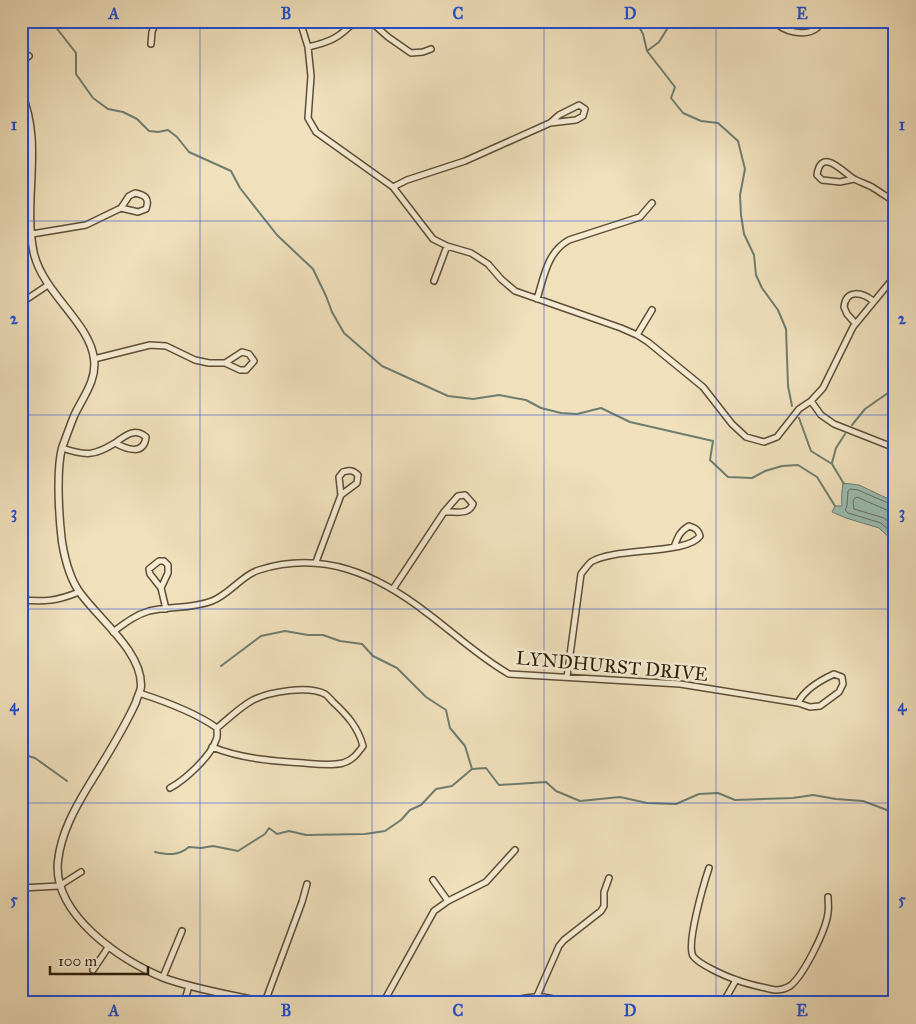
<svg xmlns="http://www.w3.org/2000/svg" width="916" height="1024" font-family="'IM FELL Great Primer',serif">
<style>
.water{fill:#9abdb3;stroke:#6d7d6f}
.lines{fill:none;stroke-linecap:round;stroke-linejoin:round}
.shore{stroke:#626d5e;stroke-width:1}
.stream{stroke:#6d7d6f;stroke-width:2}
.minor-casing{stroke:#5c4e36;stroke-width:8}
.tertiary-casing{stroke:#5c4e36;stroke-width:9}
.minor{stroke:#f5ebd3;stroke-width:5}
.tertiary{stroke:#f5ebd3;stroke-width:6}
.grid{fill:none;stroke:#1d4ed8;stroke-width:1;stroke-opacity:0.55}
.labels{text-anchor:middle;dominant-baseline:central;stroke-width:5;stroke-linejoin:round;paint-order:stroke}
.street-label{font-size:19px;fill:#2a1d09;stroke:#f5ebd3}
.neatline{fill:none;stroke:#1d4ed8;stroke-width:2}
.grid-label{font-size:16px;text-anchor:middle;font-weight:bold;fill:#1d4ed8}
</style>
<rect width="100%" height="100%" fill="#f0e0bc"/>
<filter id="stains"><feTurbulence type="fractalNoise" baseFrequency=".004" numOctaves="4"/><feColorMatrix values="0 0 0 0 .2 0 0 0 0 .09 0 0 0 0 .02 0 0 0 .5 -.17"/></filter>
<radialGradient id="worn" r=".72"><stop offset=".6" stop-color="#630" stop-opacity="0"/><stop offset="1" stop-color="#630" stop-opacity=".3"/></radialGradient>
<path class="water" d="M843,483L859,485L895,502V543L879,528L846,518L832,512L835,506H842C841,499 842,490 843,483Z"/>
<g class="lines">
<path class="shore" d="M895,506L858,490L850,489L848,491L847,506L845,510L848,513L881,523L895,536
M895,512L889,511L857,497L855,498L853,501L854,509L884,518L895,527"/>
<path class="stream" d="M51,21L76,53V74L93,98L108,109L123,112L137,119L149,131L158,132L168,130L177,137L189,152L231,171L240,188L277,235L313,269L326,296L332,312L344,333L382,366L448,396L473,399L499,395L526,400L541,408L561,413L577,414L601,408L630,422L713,441L710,460L728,477L752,478L765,471L782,466L798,465L817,477L835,506
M636,21L643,34L647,51L675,87L671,98L683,113L701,121L718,123L738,141L745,169L740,195L741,215L744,234L754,255L756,275L762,288L778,310L786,329L788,386L792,406
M647,51L659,42L672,21
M799,418L811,451L832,464L844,484
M852,425L865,409L895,388
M832,463L836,448L845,434
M221,666L261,636L285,631L308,635H323L340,641L362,644L373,656L397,668L426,697L446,710L450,728L465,746L472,769
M21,754L35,758L67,781
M155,852C168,855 178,856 189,847L201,848L213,846L238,851L265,834L269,828L277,834L289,831L306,835L365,834L385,831L401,820L410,810L421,805L436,789L452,786L472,769L486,768L499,785L546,782L556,791L580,801L620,797L647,803L676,804L699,794L718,793L735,800L793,798L813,795L836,799L863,801L887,810"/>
<g class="minor-casing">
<path id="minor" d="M300,21L308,47L311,76L308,118L316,132L393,187L433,239L447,246L471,253L488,264L501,279L515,291L621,328L637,335L648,342L703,387L732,424L746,437L764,442L777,437L799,409L811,401L823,388L853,327L895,276
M370,21L388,37L411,53L423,52L431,49
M775,21C782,32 806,37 817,28C819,26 820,24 822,21
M151,44L152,32L156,21
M308,47C330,42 339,38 355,21
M21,62L29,56
M854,179L840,182L822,180L817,175C821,146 844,173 854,179C860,182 866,184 872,187C880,192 887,197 895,202
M393,187L407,180L465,161L550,123L576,120L583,116L585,109L579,105L559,115L550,123
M21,190H30
M32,234L86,225L121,208L138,212L146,209C150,198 145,195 135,193L129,196L121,208
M434,281L447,246
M537,299C544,277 547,252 569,240L640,217L652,203
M21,303L48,285
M855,323L847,314L844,307C846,289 862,292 873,301
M637,335L652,310
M94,359L150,345L166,346L195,360L209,363H225L240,370H246L254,361L249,354L242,352L225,363
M811,401L821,415L834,424L895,448
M62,448C86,456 94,456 115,443C126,449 144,456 146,437C134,427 125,436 115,443
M316,562L341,495L357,483L358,475C353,470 350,470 343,472L339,477L341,495
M161,588L150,574L149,569L159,561H164L168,565V573L161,588L166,609
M393,589L444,512C455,511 468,516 473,504L465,495L458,496L444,512
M21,600C45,602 57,601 79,592
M113,632C124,624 135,615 149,611C169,606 192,609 212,601C230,594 242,575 259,570C322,550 377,574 427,613C454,633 479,657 509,674L680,684L798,703C804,690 821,680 834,674L842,677L843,684L839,692L820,706L810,707L798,703
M567,677L581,574C584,570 588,565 591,562C614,547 687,555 700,536C698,529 695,528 689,526C679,532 678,537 674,547
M139,693C164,701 196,713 217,728C217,732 218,737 216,740C211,756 185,780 170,788
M212,747C242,759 273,761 304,763C316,764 331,766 343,763C353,760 357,754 363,746C358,727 347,715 333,702C331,700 328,696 325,694C308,685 269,692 253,700C240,707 228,719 217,728
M709,868C704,883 686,944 693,956C698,964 727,977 737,980C749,985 762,987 775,990C780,990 785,989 790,986C804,975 826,930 828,913C829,908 828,902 828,897
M433,880L448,901
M21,888L59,886L81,872
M93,970L109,946
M163,977L182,931
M537,996L559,946L564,940L601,911L604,906V892L609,878
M265,1002L302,902L307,884
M184,1003L189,986
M383,1003L434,911L448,901L486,882L515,850
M723,1003L736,980"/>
</g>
<g class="tertiary-casing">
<path id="tertiary" d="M21,93C44,144 22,201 34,254C44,294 90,323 94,359C97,381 82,398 74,416C70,426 66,437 62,448C56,471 59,518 62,542C65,560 70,580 81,594C100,620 142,652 141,686C141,691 137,697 136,702C123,731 106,757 89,785C75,808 61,833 58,861C52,914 121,961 164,978C197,990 233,995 267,1003
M506,1003C526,997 543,994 563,1003"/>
</g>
<use href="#minor" class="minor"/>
<use href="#tertiary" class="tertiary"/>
</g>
<path class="grid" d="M200,21V1003M372,21V1003M544,21V1003M716,21V1003M21,221H895M21,415H895M21,609H895M21,803H895"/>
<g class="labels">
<g class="street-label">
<text transform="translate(612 666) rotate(5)">LYNDHURST DRIVE</text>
</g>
</g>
<rect width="916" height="1024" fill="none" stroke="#f0e0bc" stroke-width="55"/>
<path d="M50 966v8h98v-8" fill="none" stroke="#2a1d09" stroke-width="2.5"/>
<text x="58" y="966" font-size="15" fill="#2a1d09" stroke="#f5ebd3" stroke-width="4" paint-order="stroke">100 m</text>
<rect x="28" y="28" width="860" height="968" class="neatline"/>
<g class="grid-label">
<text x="114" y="19">A</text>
<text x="286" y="19">B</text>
<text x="458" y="19">C</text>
<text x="630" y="19">D</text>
<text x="802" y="19">E</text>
<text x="14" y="130">1</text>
<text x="902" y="130">1</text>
<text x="14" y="324">2</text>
<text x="902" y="324">2</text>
<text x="14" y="518">3</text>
<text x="902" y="518">3</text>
<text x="14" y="711">4</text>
<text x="902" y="711">4</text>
<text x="14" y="905">5</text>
<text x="902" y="905">5</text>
<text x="114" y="1016">A</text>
<text x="286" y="1016">B</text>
<text x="458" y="1016">C</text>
<text x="630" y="1016">D</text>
<text x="802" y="1016">E</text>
</g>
<rect width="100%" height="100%" filter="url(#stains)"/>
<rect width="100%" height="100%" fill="url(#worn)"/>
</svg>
